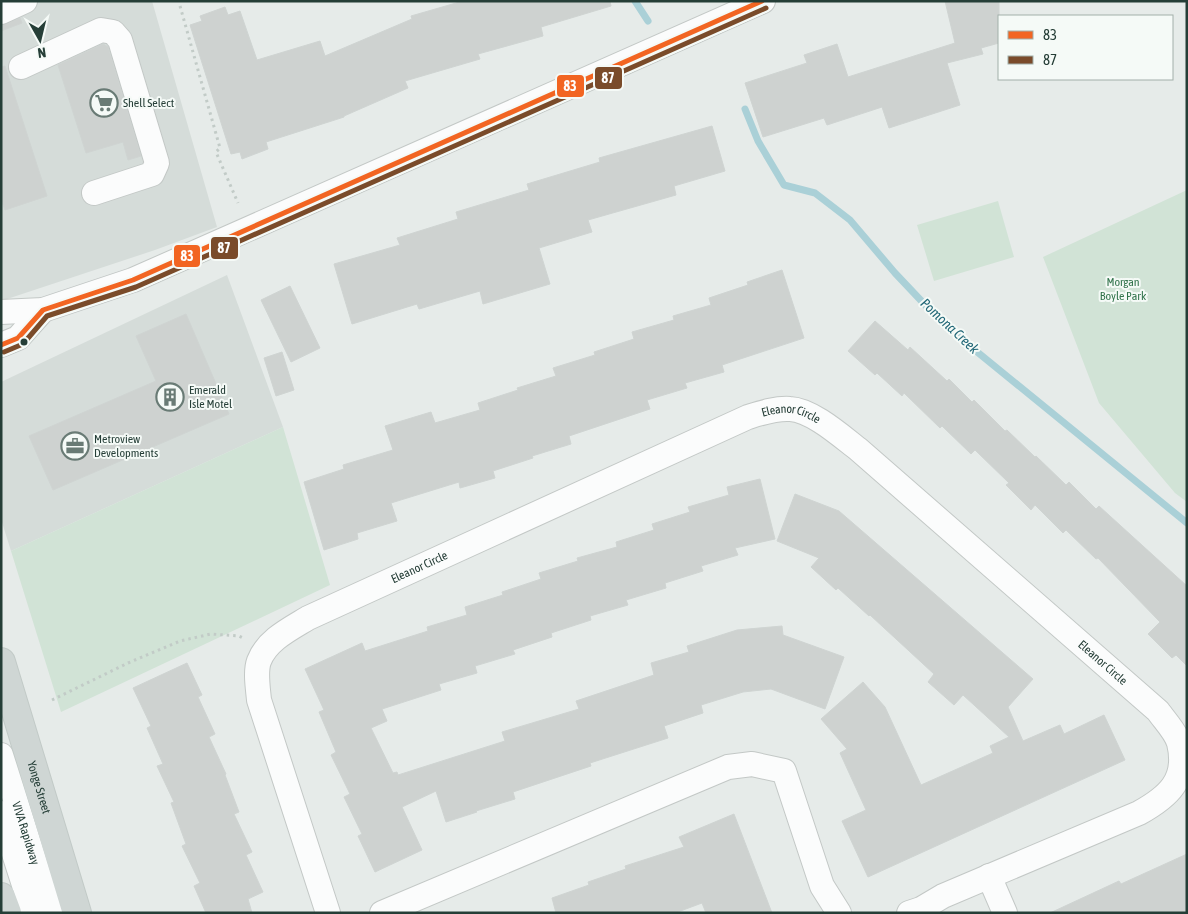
<svg xmlns="http://www.w3.org/2000/svg" width="1188" height="914" font-family="'Asap Condensed',sans-serif">
<style>
.built{fill:#d5dcd9}
.green{fill:#d1e3d6}
.lines{fill:none;stroke-linecap:round;stroke-linejoin:round}
.stream{stroke:#aad0d7;stroke-width:7}
.building{fill:#ced2d0;stroke:#cfd4d2}
.minor-casing{stroke:#c3c8c6;stroke-width:26}
.major-casing{stroke:#c2cac7;stroke-width:30}
.path{stroke:#c2cbc7;stroke-width:3;stroke-dasharray:2.5 4;stroke-linecap:butt}
.minor{stroke:#fbfcfc;stroke-width:24}
.major{stroke:#cfd6d4;stroke-width:28}
.bus-1-casing{stroke:#f5faf7;stroke-width:9}
.bus-2-casing{stroke:#f5faf7;stroke-width:9}
.bus-1{stroke:#f26522;stroke-width:5}
.bus-2{stroke:#7a4b2a;stroke-width:5}
.bus-dot{fill:#253e37;stroke:#f5faf7;stroke-width:2}
.labels{text-anchor:middle;dominant-baseline:central;stroke-width:4;stroke-linejoin:round;paint-order:stroke}
.poi-label{font-size:12px;fill:#253e37;stroke:#f5faf7;text-anchor:start}
.park-label{font-size:12px;fill:#31734b;stroke:#f5faf7}
.street-label{font-size:12px;fill:#253e37;stroke:#f5faf7}
.water-label{font-size:14px;font-style:italic;fill:#216777;stroke:#f5faf7}
.line-badge{stroke:#f5faf7;stroke-width:2}
.badge-label{font-size:14px;text-anchor:middle;font-weight:bold;fill:#fff}
</style>
<rect width="100%" height="100%" fill="#e6ebe9"/>
<path class="built" d="M1,1H152L217,227L155,250L1,301Z
M227,275L283,427L11,551L1,519V382Z"/>
<path class="green" d="M1187,190V502L1175,493L1099,403L1043,257Z
M998,201L1014,257L934,281L917,225Z
M283,427L330,585L61,712L11,551Z"/>
<g class="lines">
<path class="stream" d="M635,1L648,21
M745,109L758,141L784,185L815,193L850,220L895,273L929,309L965,342L1187,523"/>
</g>
<path class="building" d="M463,1H610L611,6L541,27L543,36L478,54L480,59L405,81L408,88L344,116V117L266,142L268,149L242,159L240,152L231,154L190,25L202,21L200,16L225,7L228,15L240,11L257,60L320,41L325,56L412,19L411,16Z
M945,1H999V43L981,48L983,54L947,63L960,105L889,128L882,107L827,125L824,118L763,137L745,83L807,63L804,55L837,44L848,77L955,43Z
M20,18L22,23L1,31V25Z
M103,44L108,47L141,156L128,160L123,142L86,153L58,65Z
M5,66L47,196L5,210L1,199V67Z
M712,126L725,171L674,186L676,195L588,220L592,232L539,248L550,284L483,304L480,291L419,309L417,304L352,324L334,264L400,245L397,238L458,219L456,212L529,190L527,184L600,162L599,158Z
M782,270L804,338L722,365L724,372L685,383L687,388L647,400L650,409L569,436L571,444L532,456L533,458L493,471L495,478L460,488L459,482L391,503L397,521L357,533L358,539L324,550L304,482L344,469L343,465L393,450L385,426L431,412L435,423L480,410L478,403L518,390L517,388L556,376L553,368L595,355L594,352L634,339L632,332L674,320L673,316L711,305L709,298L748,285L747,282Z
M290,286L320,348L291,362L261,300Z
M186,314L229,414L53,490L29,436L156,381L136,336Z
M875,321L908,350L910,347L947,381L949,379L972,402L974,400L1005,431L1007,430L1035,457L1036,456L1066,485L1069,482L1096,509L1099,506L1187,586V666L1176,655L1172,658L1148,634L1160,622L1098,558L1096,559L1066,530L1063,533L1035,505L1031,510L1006,485L1009,483L975,450L971,454L942,426L940,428L904,393L902,396L877,373L875,375L848,351Z
M282,352L294,390L276,396L264,358Z
M760,479L775,539L735,548L738,555L701,566L703,571L665,583L666,588L626,600L628,605L590,616L591,620L551,633L552,637L513,650L515,654L475,666L477,673L439,684L441,690L382,709L387,721L371,728L393,773L397,772L398,775L505,741L502,732L579,709L576,701L654,675L651,663L689,652L687,646L737,630L782,626L783,635L844,657L825,709L771,689L743,692L701,705L703,713L664,726L668,738L590,763L591,766L513,792L515,799L476,811L477,812L446,822L436,791L402,807L422,850L375,872L358,836L362,834L344,797L350,794L331,755L336,752L319,712L324,710L305,669L362,643L365,651L428,631L427,627L467,615L465,607L503,595L502,592L541,579L539,573L578,561L577,558L617,547L616,542L654,530L652,524L690,512L688,507L729,495L727,487Z
M795,494L839,511L1033,679L1008,707L1023,741L1060,725L1064,734L1104,715L1125,760L868,877L842,821L866,810L840,753L847,749L821,719L863,682L885,707L921,785L993,753L990,746L1009,737L963,695L954,705L928,682L934,674L870,615L869,616L838,588L836,590L811,567L819,558L777,541Z
M187,663L202,695L198,697L215,734L209,737L226,774L225,775L239,812L234,814L252,852L246,855L263,892L248,899L252,913H206L194,886L200,883L182,846L186,844L171,803L174,802L157,766L163,764L147,728L151,726L133,688Z
M734,814L772,913H706L702,903L675,913H556L552,898L589,885L588,882L626,869L625,866L684,847L679,837Z
M1187,854V913H1050L1119,881L1121,884Z"/>
<g class="lines">
<g class="minor-casing">
<g id="minor">
<path d="M1,12L25,1"/>
<path d="M21,67L101,30L113,32L120,40L157,163L152,174L94,193"/>
<path d="M1,312L43,310L133,280L763,1"/>
<path d="M1,345L18,338L43,310"/>
<path id="s1" d="M1,755L51,913"/>
<path d="M1,813L33,913"/>
<path d="M989,876L1005,913"/>
<path id="s2" d="M328,913L259,700C258,688 255,672 259,661C267,640 290,629 308,618L748,417C761,413 776,408 790,409C812,410 841,436 858,449L1158,711C1165,721 1176,732 1179,743C1188,780 1168,797 1139,813L943,896L921,909L909,913"/>
<path d="M382,913L728,767L752,764L784,771L822,886L839,913"/>
</g>
</g>
<g class="major-casing">
<g id="major">
<path id="s3" d="M1,662L77,913"/>
<path d="M1,897L7,913"/>
</g>
</g>
<path class="path" d="M180,6L220,148L216,152L238,203
M52,700L128,663L180,641L211,634L239,636L245,639"/>
<use href="#minor" class="minor"/>
<use href="#major" class="major"/>
<g class="bus-1-casing">
<path id="bus-1" d="M1,345L18,338L43,310L133,280L762,1"/>
</g>
<g class="bus-2-casing">
<path id="bus-2" d="M4,352L23,344L47,316L136,287L766,8"/>
</g>
<use href="#bus-1" class="bus-1"/>
<use href="#bus-2" class="bus-2"/>
</g>
<defs>
<g id="supermarket-ring" transform="scale(1.4375)"><circle r="9.5" fill="#f5faf7" stroke="#697b75" stroke-width="1.5"/><path d="M-6-5.5h2.5l.6 2H6L4.5 2H-2.5L-4.4-4H-6ZM-1.5 3.2a1.3 1.3 0 1 0 .1 0ZM3 3.2a1.3 1.3 0 1 0 .1 0Z" fill="#697b75"/></g>
<g id="building-ring" transform="scale(1.4375)"><circle r="9.5" fill="#f5faf7" stroke="#697b75" stroke-width="1.5"/><path d="M-4-6H4V6H1V3H-1V6H-4ZM-2.5-4.3h1.7v1.8h-1.7ZM.8-4.3h1.7v1.8H.8ZM-2.5-1h1.7V.8h-1.7ZM.8-1h1.7V.8H.8Z" fill="#697b75"/></g>
<g id="office-ring" transform="scale(1.4375)"><circle r="9.5" fill="#f5faf7" stroke="#697b75" stroke-width="1.5"/><path d="M-6-3h4V-5.5h4V-3h4V5H-6ZM-1-4.5V-3h2v-1.5ZM-6 0V1H6V0Z" fill="#697b75"/></g>
</defs>
<g fill-rule="evenodd">
<use href="#supermarket-ring" x="104" y="103"/>
<use href="#building-ring" x="170" y="397"/>
<use href="#office-ring" x="75" y="446"/>
</g>
<circle class="bus-dot" cx="24" cy="342" r="4.5"/>
<g class="labels">
<g class="poi-label">
<text x="123" y="103">Shell Select</text>
<text x="189" y="390">Emerald<tspan x="189" dy="14">Isle Motel</tspan></text>
<text x="94" y="439">Metroview<tspan x="94" dy="14">Developments</tspan></text>
</g>
<g class="park-label">
<text x="1123" y="282">Morgan<tspan x="1123" dy="14">Boyle Park</tspan></text>
</g>
<g class="street-label">
<text stroke="none"><textPath href="#s2" startOffset="858">Eleanor Circle</textPath></text>
<text stroke="none"><textPath href="#s2" startOffset="452">Eleanor Circle</textPath></text>
<text stroke="none"><textPath href="#s2" startOffset="1261">Eleanor Circle</textPath></text>
<text stroke="none"><textPath href="#s3" startOffset="131">Yonge Street</textPath></text>
<text stroke="none"><textPath href="#s1" startOffset="82">VIVA Rapidway</textPath></text>
</g>
<g class="water-label">
<text transform="translate(950 326) rotate(43)">Pomona Creek</text>
</g>
</g>
<g class="line-badge">
<rect x="594" y="66" width="29" height="24" rx="5" fill="#7a4b2a"/>
<rect x="556" y="74" width="29" height="24" rx="5" fill="#f26522"/>
<rect x="210" y="236" width="29" height="24" rx="5" fill="#7a4b2a"/>
<rect x="173" y="244" width="28" height="24" rx="5" fill="#f26522"/>
</g>
<g class="badge-label">
<text x="608" y="83">87</text>
<text x="570" y="91">83</text>
<text x="224" y="253">87</text>
<text x="187" y="261">83</text>
</g>
<rect width="1188" height="914" fill="none" stroke="#253e37" stroke-width="5"/>
<rect x="998" y="15" width="175" height="65" fill="#f5faf7" stroke="#a2afaa"/>
<rect x="1008" y="31" width="25" height="8" fill="#f26522" stroke="#a2afaa"/>
<text x="1043" y="40" font-size="15" fill="#253e37">83</text>
<rect x="1008" y="56" width="25" height="8" fill="#7a4b2a" stroke="#a2afaa"/>
<text x="1043" y="65" font-size="15" fill="#253e37">87</text>
<g transform="translate(40 40) rotate(172)" stroke="#f5faf7" stroke-width="4" paint-order="stroke">
<path d="M0-4L9 19L0 12L-9 19Z" fill="#253e37"/>
<text y="-8" font-size="14" font-weight="bold" text-anchor="middle" fill="#253e37">N</text>
</g>
</svg>
